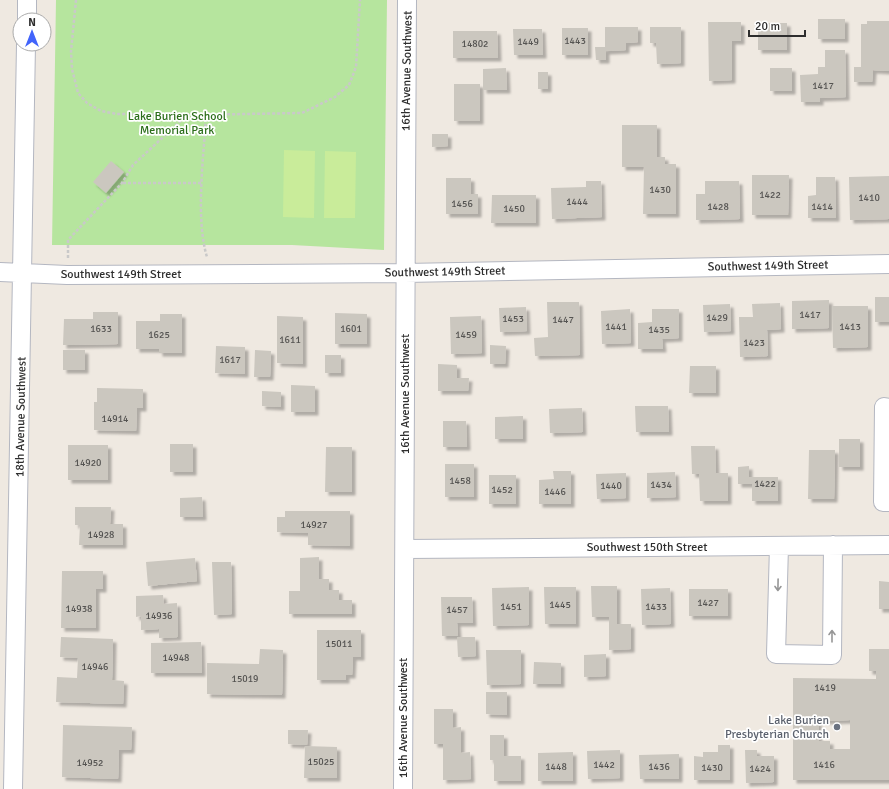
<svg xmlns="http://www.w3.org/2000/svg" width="889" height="789" font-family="Signika,sans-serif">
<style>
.park{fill:#b6e59e}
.pitch{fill:#c9ec9a}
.building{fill:#cbc7bf;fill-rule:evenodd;filter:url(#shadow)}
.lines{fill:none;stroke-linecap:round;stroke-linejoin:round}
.minor-casing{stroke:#b4b7c1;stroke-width:20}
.path{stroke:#c9c9c9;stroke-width:2.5;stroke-dasharray:3 2;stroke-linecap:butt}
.minor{stroke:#fff;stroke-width:18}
.oneway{stroke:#969696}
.worship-dot{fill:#6b7280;stroke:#fff;stroke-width:1.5}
.labels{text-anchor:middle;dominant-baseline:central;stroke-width:3.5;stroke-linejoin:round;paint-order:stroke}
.number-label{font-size:10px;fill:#555452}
.street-label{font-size:12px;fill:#2e2e2e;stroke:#fff}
.park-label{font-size:12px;fill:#2c6e1b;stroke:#fff}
.worship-label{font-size:12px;fill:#5b616d;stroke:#fff;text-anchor:end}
</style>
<defs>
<filter id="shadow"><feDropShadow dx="3.5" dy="3.5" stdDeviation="1" flood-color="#0004"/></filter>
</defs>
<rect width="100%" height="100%" fill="#efe9e1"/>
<path class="park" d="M56,0H387L384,250L292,245H52Z"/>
<path class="pitch" d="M284,150L315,151L314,218L283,217Z
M325,151L356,152L355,218H324Z"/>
<path class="building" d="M818,19H845V39H818Z
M867,21H889V71L873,70L872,82H854V67H861V24H867Z
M708,22H741V41H732V80L709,81Z
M758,23H787V50H758Z
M605,27H638V42L626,43V50L606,51V60H596L595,47H605Z
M650,27H681V63L657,64L656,43H650Z
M562,28H588V55H562Z
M513,29H542L543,55H514Z
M453,31H497L498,58H453Z
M825,50H845L846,97L820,98V102H801L800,75L818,74V67H825Z
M506,68L507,90H483V69Z
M770,68H792V91H770Z
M538,72H548V89H538Z
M454,84H480V121H454Z
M622,125H657V157H665V164H676V214H643L644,167H622Z
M432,134H448V146L432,147Z
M111,161L124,172L106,193L93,182Z
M752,175H789L788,215H752Z
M889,176V219L850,220L849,177Z
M816,177H835L836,218H808V196L816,195Z
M446,178H471V194H478V214H446Z
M586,181H601L602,217L552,219L551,188L586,187Z
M705,181H739L740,219L696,220V194H705Z
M492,195H536V223H491Z
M875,297H889V322H875Z
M829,300V328L792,329V301Z
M547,302H579L580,355L535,356L534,338L548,337Z
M780,303L781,329L767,330L768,356L740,357L739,317H753L752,304Z
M730,304L731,331L704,332L703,305Z
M832,306H868V347L833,348Z
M526,307L527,331L500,332L499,308Z
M630,309L631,343L602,344L601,311Z
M652,309H679V338L662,339L663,349H638V323L652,322Z
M93,312H118V344L63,345L64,319H93Z
M335,313L367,314V344H335Z
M160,314H182V353H159V349H136V321H160Z
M277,316L303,317V364L277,363Z
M481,316L482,353L451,354L450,317Z
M490,345L506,346L505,364H490Z
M216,346L245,347V374L215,373Z
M63,350H85V370H63Z
M255,350L271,351L270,377H254Z
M325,355H341V373H325Z
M438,364L457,365V378H469L468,391H438Z
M690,366H716V393H689Z
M291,385L315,386V412H291Z
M97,388L143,389V408H137L136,431L94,430V402H97Z
M262,391L281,392V407L262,406Z
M635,406H668L669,432H636Z
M582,408L583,432L550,433L549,409Z
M523,416V439H495V417Z
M443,421H466L467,447H443Z
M839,439H860V467H839Z
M170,444H193V472H170Z
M68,445H108V480H68Z
M691,446H715L716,473H728V501H700L699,474H692Z
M326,447H352V492H325Z
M809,450H835L834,499H808Z
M445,464H474V497H445Z
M749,466V477H778V501H752V484H738V467Z
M553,471H571V504H539V480L554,479Z
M675,472L676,497L647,498V473Z
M626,473V498L597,499L596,474Z
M489,475H516V504H489Z
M202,497L203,517H180V498Z
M75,507H111L110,524H123V545H79L80,525H75Z
M285,511H350V546L308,545V533L277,532V517H285Z
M319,557V579H329V590H339V600H352V614H289V591H300V558Z
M195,558L197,581L148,586L146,562Z
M212,562H231L232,614L214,615Z
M62,571H103V589H96V628H61Z
M879,581L889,582V609H879Z
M591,586H617V624H631V649L609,650V617H592Z
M529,587V625L493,626L492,588Z
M544,587H576V624H545Z
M670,588L671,624L642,625L641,589Z
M689,589H728V616H689Z
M163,595L164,604L177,603L178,637L159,638V629L141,630V616L136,617V596Z
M441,597H472L473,623H457L458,636H442Z
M317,630H361V657H353L352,675H346V680H317Z
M61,637L113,639L112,680L124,681L123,704L56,702L57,677L77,678L78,658L60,657Z
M457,637H475L476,656L458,657Z
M201,642L202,673H151V643Z
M260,649L283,650L282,695L207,694V663L259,664Z
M869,649H889V780H793V678L876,679V671H869ZM850,720V749H830V741H819L818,721Z
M486,650H521V684L487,685Z
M606,654V676L584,677V655Z
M534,662L561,663V684H533Z
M486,692H507V715L486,714Z
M434,709H453V728L461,727V753L470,752L471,779L443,780V744H434Z
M63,725L132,727L131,750H119L118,779L62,777Z
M288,730H308L307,745L288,744Z
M490,735H504V756H521V781H494V760H490Z
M718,745H730V780H694V756L703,757V752H718Z
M305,746L337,747V778H304Z
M620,750V778L588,779L587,751Z
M745,750H757V756H774V782L746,783Z
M573,752V781H538V753Z
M679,754V779H640L639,755Z"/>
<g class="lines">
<g class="minor-casing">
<path id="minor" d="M27,20V0
M0,272L67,275L405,273L889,264
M889,408L884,407L883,502H889
M779,546L776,654L832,655L833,545
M405,549L889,545
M13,789L26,44
M403,789L407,0"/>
</g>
<path class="path" d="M76,0L71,51L72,69L78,93L87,103L101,111L117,114L187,115L302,113L335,97L349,85L356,67L360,0
M206,114C204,156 195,217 207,257
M123,183H202
M68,258V240L122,183L133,165L187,115"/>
<use href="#minor" class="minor"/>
</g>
<defs><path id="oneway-shaft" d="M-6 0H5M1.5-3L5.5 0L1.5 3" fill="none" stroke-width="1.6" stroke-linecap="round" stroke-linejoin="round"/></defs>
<g class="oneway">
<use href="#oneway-shaft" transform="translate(778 585) rotate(91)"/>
<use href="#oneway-shaft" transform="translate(832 636) rotate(-90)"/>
</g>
<circle class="worship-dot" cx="837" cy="727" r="4"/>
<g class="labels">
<g class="number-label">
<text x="575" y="41">1443</text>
<text x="528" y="42">1449</text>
<text x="475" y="44">14802</text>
<text x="823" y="86">1417</text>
<text x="660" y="190">1430</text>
<text x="770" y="195">1422</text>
<text x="869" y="198">1410</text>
<text x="577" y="202">1444</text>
<text x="462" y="204">1456</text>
<text x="718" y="207">1428</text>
<text x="822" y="207">1414</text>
<text x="514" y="209">1450</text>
<text x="810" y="315">1417</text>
<text x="717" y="318">1429</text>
<text x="513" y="319">1453</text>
<text x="563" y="320">1447</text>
<text x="616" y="327">1441</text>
<text x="850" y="327">1413</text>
<text x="101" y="329">1633</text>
<text x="351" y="329">1601</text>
<text x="659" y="330">1435</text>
<text x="159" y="335">1625</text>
<text x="466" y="335">1459</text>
<text x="290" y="340">1611</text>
<text x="754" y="343">1423</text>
<text x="230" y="360">1617</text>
<text x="115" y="419">14914</text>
<text x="88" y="463">14920</text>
<text x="460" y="481">1458</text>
<text x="765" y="484">1422</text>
<text x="661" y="485">1434</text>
<text x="611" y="486">1440</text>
<text x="502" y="490">1452</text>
<text x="555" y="492">1446</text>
<text x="314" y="525">14927</text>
<text x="101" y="535">14928</text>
<text x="708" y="603">1427</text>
<text x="560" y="605">1445</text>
<text x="511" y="607">1451</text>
<text x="656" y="607">1433</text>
<text x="79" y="609">14938</text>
<text x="457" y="610">1457</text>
<text x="159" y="616">14936</text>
<text x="339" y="644">15011</text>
<text x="176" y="658">14948</text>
<text x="95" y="667">14946</text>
<text x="245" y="679">15019</text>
<text x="825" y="688">1419</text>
<text x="321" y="762">15025</text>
<text x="90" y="763">14952</text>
<text x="604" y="765">1442</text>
<text x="824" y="765">1416</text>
<text x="556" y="767">1448</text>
<text x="659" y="767">1436</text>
<text x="712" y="768">1430</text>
<text x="760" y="769">1424</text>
</g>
<g class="street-label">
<text transform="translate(407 71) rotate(-89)">16th Avenue Southwest</text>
<text transform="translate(768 266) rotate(-1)">Southwest 149th Street</text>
<text transform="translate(445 272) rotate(-1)">Southwest 149th Street</text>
<text x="121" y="274">Southwest 149th Street</text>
<text transform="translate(405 394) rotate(-90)">16th Avenue Southwest</text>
<text transform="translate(21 417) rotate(-89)">18th Avenue Southwest</text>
<text x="647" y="547">Southwest 150th Street</text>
<text transform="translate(403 718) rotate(-90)">16th Avenue Southwest</text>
</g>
<g class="park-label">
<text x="177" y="116">Lake Burien School<tspan x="177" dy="14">Memorial Park</tspan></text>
</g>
<g class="worship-label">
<text x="829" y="720">Lake Burien<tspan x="829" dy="14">Presbyterian Church</tspan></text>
</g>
</g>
<g transform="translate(32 32)"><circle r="19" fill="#ffffff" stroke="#ababab"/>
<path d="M0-3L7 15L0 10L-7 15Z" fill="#4264fb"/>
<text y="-6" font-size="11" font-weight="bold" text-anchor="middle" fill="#2e2e2e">N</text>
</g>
<path d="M749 30v6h56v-6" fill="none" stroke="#2e2e2e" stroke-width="2"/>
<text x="755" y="30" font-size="12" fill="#2e2e2e" stroke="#ffffff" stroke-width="3" paint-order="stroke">20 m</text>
</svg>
